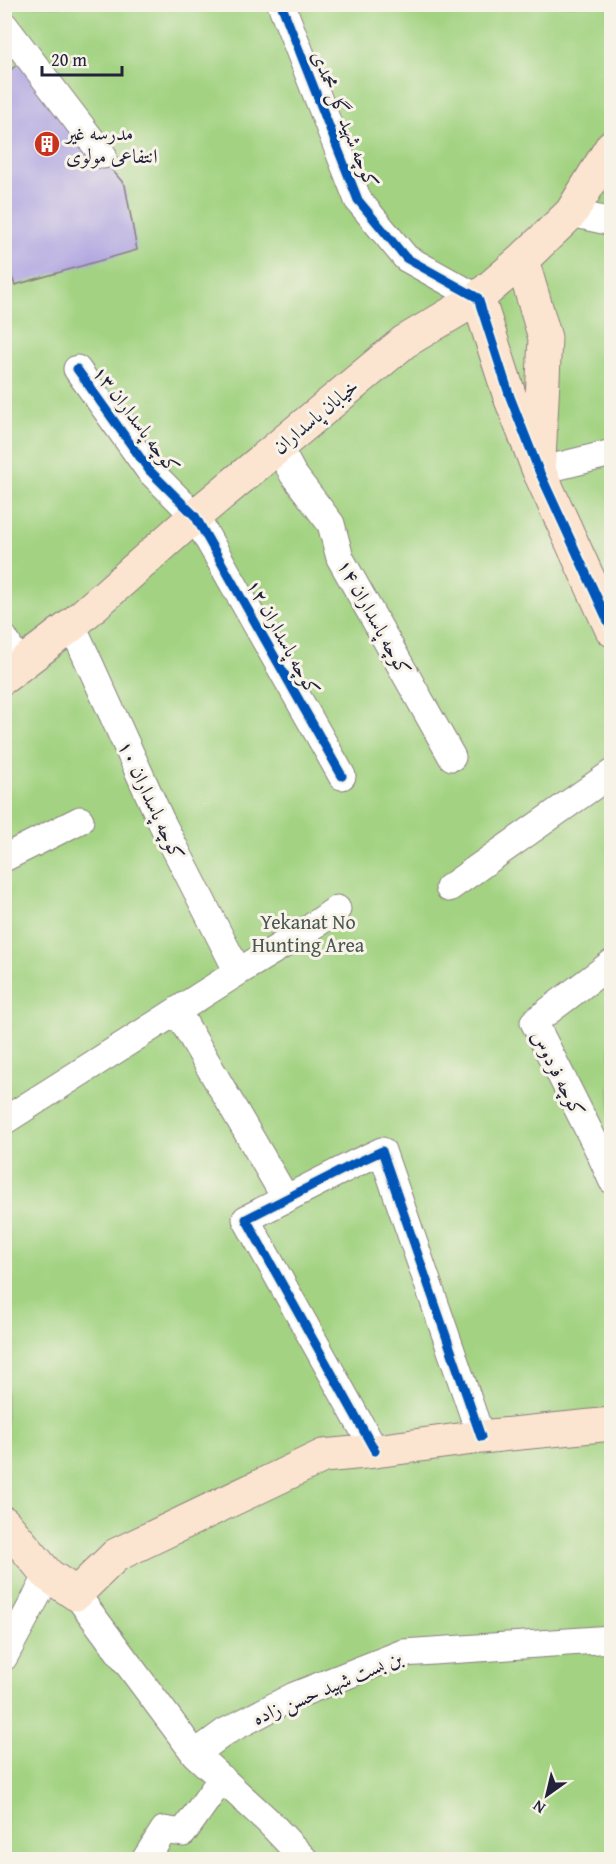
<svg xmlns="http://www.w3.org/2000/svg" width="616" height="1864" font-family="'Gentium Book Plus',Amiri,serif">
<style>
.green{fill:#a3d382;stroke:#627a5e;stroke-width:1.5}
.building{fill:#ada3e1}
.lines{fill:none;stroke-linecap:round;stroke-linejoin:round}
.street-casing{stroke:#8a7e7d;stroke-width:29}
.secondary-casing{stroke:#8a7e7d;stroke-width:35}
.street{stroke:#fff;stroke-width:27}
.secondary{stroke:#fce5d0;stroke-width:33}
.cycleway-casing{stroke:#f7f3e8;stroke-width:13}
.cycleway{stroke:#0057b8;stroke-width:9}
.labels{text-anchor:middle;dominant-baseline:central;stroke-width:6;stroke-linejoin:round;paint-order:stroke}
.street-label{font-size:20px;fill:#22223b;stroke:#f7f3e8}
.poi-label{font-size:20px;fill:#22223b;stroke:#f7f3e8;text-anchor:start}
.park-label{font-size:20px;fill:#495750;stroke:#f7f3e8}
</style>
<rect width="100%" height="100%" fill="#f7f3e8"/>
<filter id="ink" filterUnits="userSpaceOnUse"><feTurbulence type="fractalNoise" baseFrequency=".0167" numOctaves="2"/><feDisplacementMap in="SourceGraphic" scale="12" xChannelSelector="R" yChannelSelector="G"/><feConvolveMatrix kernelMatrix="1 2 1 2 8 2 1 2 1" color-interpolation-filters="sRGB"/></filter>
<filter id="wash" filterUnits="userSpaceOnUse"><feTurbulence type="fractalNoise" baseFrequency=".008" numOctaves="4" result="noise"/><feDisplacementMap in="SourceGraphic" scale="24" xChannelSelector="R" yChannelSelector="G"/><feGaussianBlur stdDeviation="1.35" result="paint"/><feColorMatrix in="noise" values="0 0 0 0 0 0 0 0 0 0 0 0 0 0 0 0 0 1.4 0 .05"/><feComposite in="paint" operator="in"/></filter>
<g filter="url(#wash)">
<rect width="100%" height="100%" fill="#f3dbbf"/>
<path class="green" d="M5,5H611V1859H5Z"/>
<g id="blocks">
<path class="building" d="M22,60L54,102L125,185L137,250L15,285L4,257V76Z"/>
</g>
</g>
<g filter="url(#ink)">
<use href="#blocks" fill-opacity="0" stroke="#8a7e7d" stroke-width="1.5"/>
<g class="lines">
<g class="street-casing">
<path id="street" d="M281,4L358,200L406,258L478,298
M4,25L103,155
M571,213L612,222
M77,369L149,470L195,516L342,776
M278,446L293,474L331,524L340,558L452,757
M539,471L612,453
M72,625L161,821L238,972
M4,638L20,666
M4,858L80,820
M449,888L612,773
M612,963L534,1022L599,1151L612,1180
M177,1011L286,1199
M4,1121L238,972L309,929L337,909
M375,1451L246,1219L356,1163L382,1151L481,1437
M76,1594L195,1754L269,1822L305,1860
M4,1657L48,1575
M195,1754L225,1732L294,1696L403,1653L612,1639
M145,1860L164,1830L183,1833L222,1778"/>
</g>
<g class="secondary-casing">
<path id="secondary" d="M522,260L545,338L539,460
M478,298L510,397L539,471L612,630
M4,677L72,625L195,516L404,342L478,298L522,260L571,213L612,146
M4,1523L48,1575L76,1594L116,1555L323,1456L375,1451L481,1437L612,1424"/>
</g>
<use href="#street" class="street"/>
<use href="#secondary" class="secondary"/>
<g class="cycleway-casing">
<path id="cycleway" d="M281,4L358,200L406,258L478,298L510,397L539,471L612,630
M77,369L149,470L195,516L342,776
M375,1451L246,1219L356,1163L382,1151L481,1437"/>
</g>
<use href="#cycleway" class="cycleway"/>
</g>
</g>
<defs>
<g id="building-disc" transform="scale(1.35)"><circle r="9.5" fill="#c8321e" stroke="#f7f3e8"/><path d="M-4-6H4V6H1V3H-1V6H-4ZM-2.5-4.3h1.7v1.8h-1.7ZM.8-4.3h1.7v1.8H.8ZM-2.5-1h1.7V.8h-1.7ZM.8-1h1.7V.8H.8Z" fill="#fff"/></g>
</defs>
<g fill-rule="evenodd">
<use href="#building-disc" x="47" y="144"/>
</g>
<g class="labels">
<g class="street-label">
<text transform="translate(346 119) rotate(68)">کوچه شهید گل محمدی</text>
<text transform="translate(315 416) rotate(-40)">خیابان پاسداران</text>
<text transform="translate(137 419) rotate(53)">کوچه پاسداران ۱۳</text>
<text transform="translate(375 617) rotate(61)">کوچه پاسداران ۱۴</text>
<text transform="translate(284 637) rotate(61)">کوچه پاسداران ۱۲</text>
<text transform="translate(152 800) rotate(65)">کوچه پاسداران ۱۰</text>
<text transform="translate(559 1073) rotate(63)">کوچه فردوس</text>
<text transform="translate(327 1687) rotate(-23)">بن بست شهید حسن زاده</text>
</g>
<g class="poi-label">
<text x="66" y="132">مدرسه غیر<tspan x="66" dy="23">انتفاعی مولوی</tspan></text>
</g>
<g class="park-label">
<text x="308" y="921">Yekanat No<tspan x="308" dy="23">Hunting Area</tspan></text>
</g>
</g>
<rect width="616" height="1864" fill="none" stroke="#f7f3e8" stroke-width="24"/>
<g transform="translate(547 1795) rotate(214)" stroke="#f7f3e8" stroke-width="4.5" paint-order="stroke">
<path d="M0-4.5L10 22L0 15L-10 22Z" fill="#22223b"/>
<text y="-9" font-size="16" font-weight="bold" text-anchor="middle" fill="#22223b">N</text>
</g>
<path d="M42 66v9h80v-9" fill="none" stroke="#22223b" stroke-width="3"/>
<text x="51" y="66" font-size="18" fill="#22223b" stroke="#f7f3e8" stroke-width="4.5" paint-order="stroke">20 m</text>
</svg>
